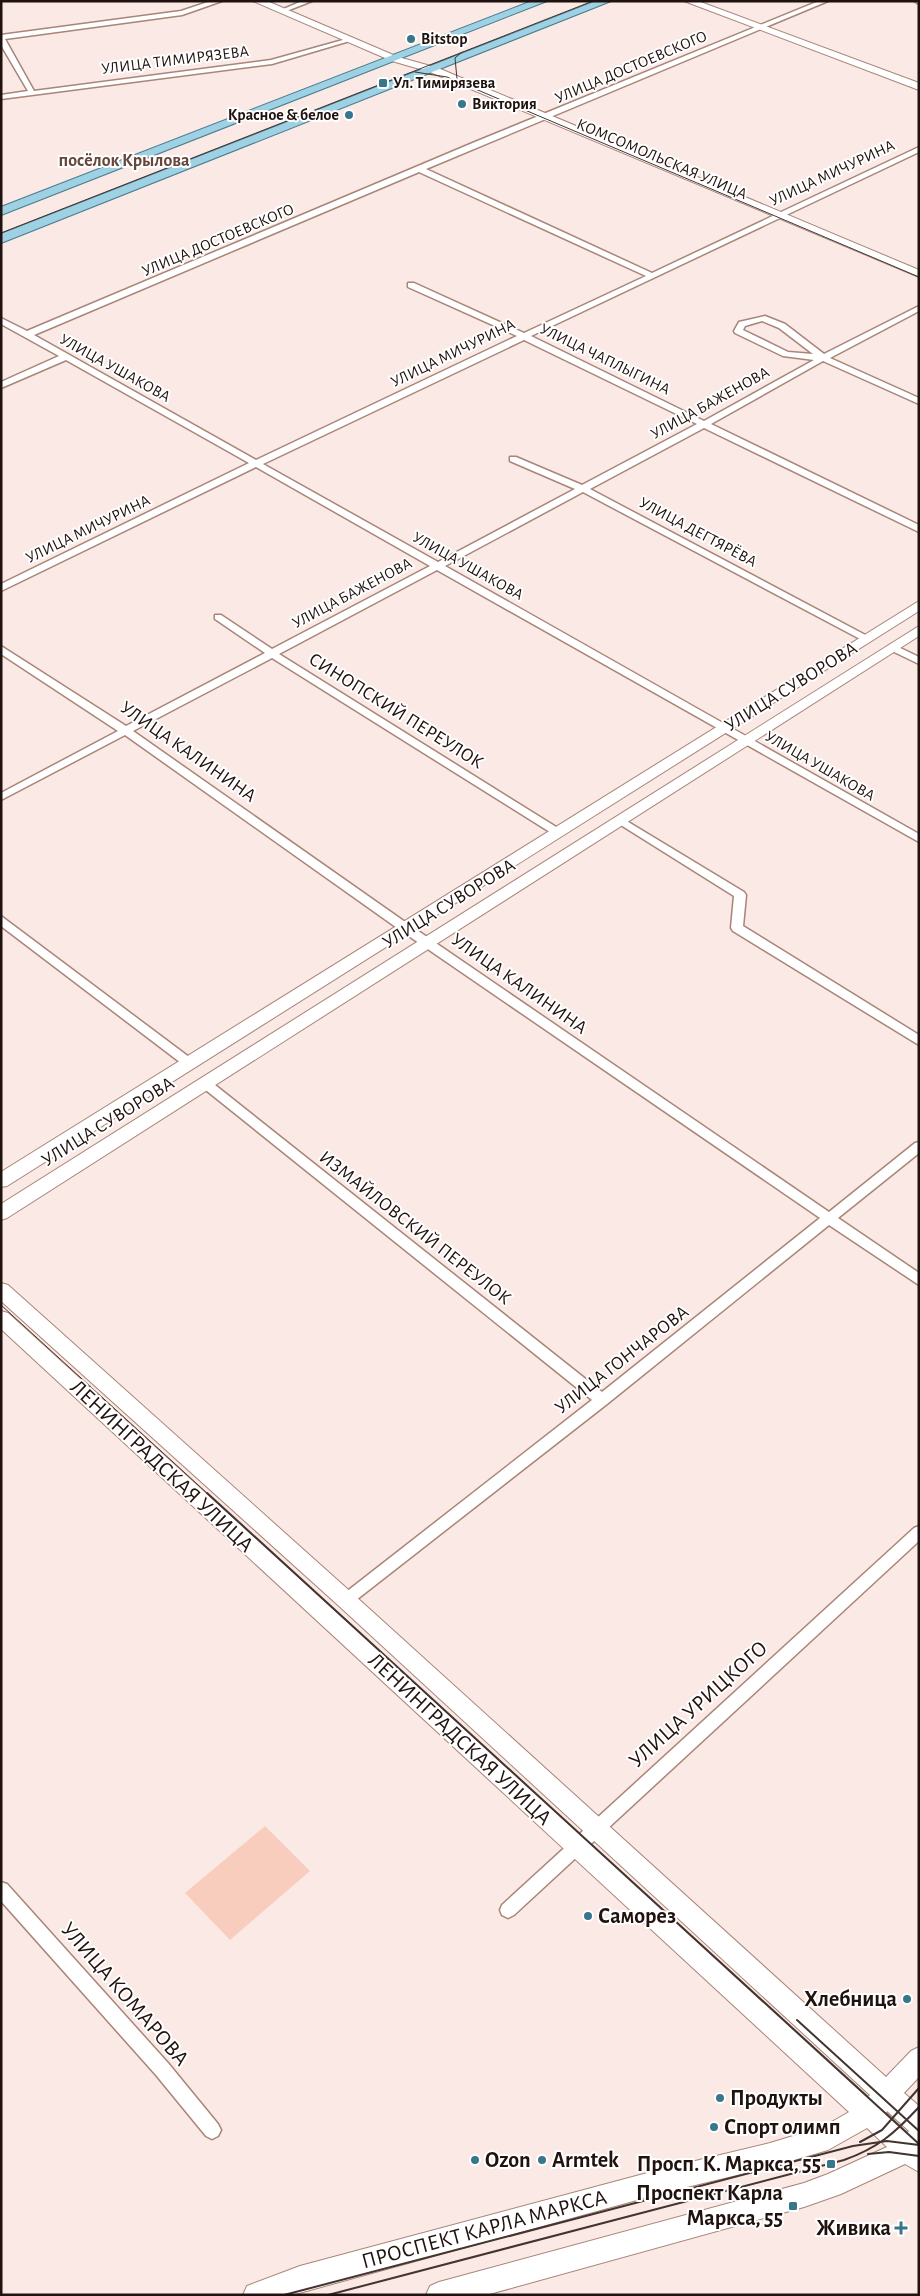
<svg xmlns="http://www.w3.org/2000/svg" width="920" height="2296" font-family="'Alegreya Sans',sans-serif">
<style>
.green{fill:#f9cdbd}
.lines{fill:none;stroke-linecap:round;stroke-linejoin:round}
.street-casing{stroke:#a98578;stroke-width:3}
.secondary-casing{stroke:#a98578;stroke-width:2}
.primary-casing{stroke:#477b8d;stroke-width:2}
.street{fill:#fff;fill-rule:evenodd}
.secondary{fill:#fff;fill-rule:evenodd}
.primary{fill:#9dd1e3;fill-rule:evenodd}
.tram-far1{stroke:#433430;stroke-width:1}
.tram{stroke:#433430;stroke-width:2}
.poi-dot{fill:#38768b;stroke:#fff;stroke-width:2}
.labels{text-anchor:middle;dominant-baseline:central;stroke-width:4;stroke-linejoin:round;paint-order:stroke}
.far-poi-label{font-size:16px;font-weight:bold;fill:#20120e;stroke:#fff;text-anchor:start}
.far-street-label{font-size:16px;fill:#20120e;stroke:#fff}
.far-quarter-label{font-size:18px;font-weight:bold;fill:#67473b;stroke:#fff}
.street-label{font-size:19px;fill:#20120e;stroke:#fff}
.near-street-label{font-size:22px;fill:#20120e;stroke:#fff}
.near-poi-label{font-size:22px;font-weight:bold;fill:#20120e;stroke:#fff;text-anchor:start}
</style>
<rect width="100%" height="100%" fill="#fae9e4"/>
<path class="green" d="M265,1826L310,1871L230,1940L185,1893Z"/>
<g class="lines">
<g class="street-casing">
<path id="street" d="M211,1H222L182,15L5,39L34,91L271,60L350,38L353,40L272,64L1,99V95L28,91L1,45V35L181,11Z
M302,1H312L284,12L279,11Z
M819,1H828L426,169L652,273L919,147V152L531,336L704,421L814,360L783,356L735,333L734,331L739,322L765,316L785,324L824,354L919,306V311L830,358L919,398V404L823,361L711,424L919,525V532L704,428L590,489L871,638L870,640H862L583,492L445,566L919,834V842L437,570L279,654L561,830L562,832L561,834H553L272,658L133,731L408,924L829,1212L915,1143L919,1142V1153L838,1218L919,1273V1285L829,1225L607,1404L351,1604L346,1606L341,1604L339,1600L341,1596L592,1400L202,1087L200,1084L202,1081H210L602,1392L820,1218L400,930L125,735L1,800V793L118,731L1,654V646L126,726L265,653L215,619V615H221L272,649L430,566L256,467L1,591V584L249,463L66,360L1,388V382L59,356L1,324V318L27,331L475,142ZM419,172L646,276L524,333L414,283H408V287L517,336L256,460L34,335ZM762,321L779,328L813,354L788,352L743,330L745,326ZM524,340L697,424L582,485L516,457H510V461L575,489L438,562L263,464Z
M914,1H919V4Z
M892,644L919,657V664L888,649L887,647Z
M620,817L744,892L746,895L743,926L919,1035V1045L733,931L731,928L734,896L616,822L615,820Z
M1,916L193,1060L195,1063L193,1066H185L1,926Z
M919,1526V1541L514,1915L508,1918L502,1915L500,1910L502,1905L914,1528Z
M1,1882L7,1884L168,2063L218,2124L221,2130L218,2136L212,2139L206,2136L156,2075L1,1901Z"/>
</g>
<g class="secondary-casing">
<path id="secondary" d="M253,1H267L398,57L438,68L919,270V277L430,72L392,61Z
M684,1H698L919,83V90Z
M919,601V611L7,1186L1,1187V1172Z
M919,626V636L7,1218L1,1220V1204Z
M1,1283L8,1285L353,1594L886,2077L911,2051L919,2047V2077L904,2093L919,2106V2172L905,2164L841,2194L804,2207L486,2295H426L430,2286L439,2282L804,2183L828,2174L887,2147L867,2128L828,2150L770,2167L666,2192L292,2295H243L247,2286L300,2266L666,2168L770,2143L823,2127L849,2112L1,1329V1311L8,1313L868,2097L870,2095L339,1606L1,1301ZM887,2111L909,2131L907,2133L886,2113Z"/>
</g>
<g class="primary-casing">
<path id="primary" d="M532,1H547L1,215V207Z
M596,1H611L1,243V234Z"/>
</g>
<use href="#street" class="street"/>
<use href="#secondary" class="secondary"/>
<use href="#primary" class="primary"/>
<path class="tram-far1" d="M462,52L455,58L457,79L462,84
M415,72L447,77L919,277
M1,233L593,1
M1,1305L208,1494"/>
<path class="tram" d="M207,1493L919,2144
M797,2020L919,2131
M860,2142L882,2130L919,2088
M868,2154L889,2152L919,2156
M284,2295L853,2146L887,2141L919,2145
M328,2295L844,2160C878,2148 895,2133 919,2107"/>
</g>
<g class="poi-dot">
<circle cx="411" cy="39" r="5"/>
<rect x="378" y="78" width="10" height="10" rx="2.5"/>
<circle cx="462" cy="104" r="5"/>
<circle cx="349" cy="115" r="5"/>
<circle cx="588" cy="1916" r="5"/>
<circle cx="907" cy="1999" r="5"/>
<circle cx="720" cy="2098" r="5"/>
<circle cx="714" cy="2127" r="5"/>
<circle cx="475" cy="2160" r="5"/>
<circle cx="542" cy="2160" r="5"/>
<rect x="826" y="2159" width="10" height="10" rx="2.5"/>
<rect x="788" y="2201" width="10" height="10" rx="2.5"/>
<path d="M898.5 2220.5h5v5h5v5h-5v5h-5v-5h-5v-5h5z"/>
</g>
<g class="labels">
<g class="far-poi-label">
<text x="421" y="39">Bitstop</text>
<text x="393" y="83">Ул. Тимирязева</text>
<text x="472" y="104">Виктория</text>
<text x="339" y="115" text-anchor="end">Красное &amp; белое</text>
</g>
<g class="far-street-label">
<text transform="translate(175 60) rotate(-7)">УЛИЦА ТИМИРЯЗЕВА</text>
<text transform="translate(631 67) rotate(-23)">УЛИЦА ДОСТОЕВСКОГО</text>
<text transform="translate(662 159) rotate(23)">КОМСОМОЛЬСКАЯ УЛИЦА</text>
<text transform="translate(832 173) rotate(-25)">УЛИЦА МИЧУРИНА</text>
<text transform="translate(218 240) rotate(-23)">УЛИЦА ДОСТОЕВСКОГО</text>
<text transform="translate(453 353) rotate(-26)">УЛИЦА МИЧУРИНА</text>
<text transform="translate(605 359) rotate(26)">УЛИЦА ЧАПЛЫГИНА</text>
<text transform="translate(115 368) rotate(29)">УЛИЦА УШАКОВА</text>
<text transform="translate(710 403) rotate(-29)">УЛИЦА БАЖЕНОВА</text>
<text transform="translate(88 529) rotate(-26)">УЛИЦА МИЧУРИНА</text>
<text transform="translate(698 532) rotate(28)">УЛИЦА ДЕГТЯРЁВА</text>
<text transform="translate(468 566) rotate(29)">УЛИЦА УШАКОВА</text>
<text transform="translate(352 593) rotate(-28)">УЛИЦА БАЖЕНОВА</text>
<text transform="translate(820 766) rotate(30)">УЛИЦА УШАКОВА</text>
</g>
<g class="far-quarter-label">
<text x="124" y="161">посёлок Крылова</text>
</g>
<g class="street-label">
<text transform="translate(791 687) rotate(-32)">УЛИЦА СУВОРОВА</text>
<text transform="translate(396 711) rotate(32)">СИНОПСКИЙ ПЕРЕУЛОК</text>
<text transform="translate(188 752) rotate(35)">УЛИЦА КАЛИНИНА</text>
<text transform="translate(449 904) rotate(-32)">УЛИЦА СУВОРОВА</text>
<text transform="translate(519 984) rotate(35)">УЛИЦА КАЛИНИНА</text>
<text transform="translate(108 1122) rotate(-32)">УЛИЦА СУВОРОВА</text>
<text transform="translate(415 1228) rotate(38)">ИЗМАЙЛОВСКИЙ ПЕРЕУЛОК</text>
<text transform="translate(622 1360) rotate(-38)">УЛИЦА ГОНЧАРОВА</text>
</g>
<g class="near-street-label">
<text transform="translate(162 1466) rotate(43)">ЛЕНИНГРАДСКАЯ УЛИЦА</text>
<text transform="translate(698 1704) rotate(-42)">УЛИЦА УРИЦКОГО</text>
<text transform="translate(460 1739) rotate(43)">ЛЕНИНГРАДСКАЯ УЛИЦА</text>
<text transform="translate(125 1994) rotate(49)">УЛИЦА КОМАРОВА</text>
<text transform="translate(484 2229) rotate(-15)">ПРОСПЕКТ КАРЛА МАРКСА</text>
</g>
<g class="near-poi-label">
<text x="598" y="1916">Саморез</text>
<text x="897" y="1999" text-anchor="end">Хлебница</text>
<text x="730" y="2098">Продукты</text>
<text x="724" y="2127">Спорт олимп</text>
<text x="485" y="2160">Ozon</text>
<text x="552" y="2160">Armtek</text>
<text x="821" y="2164" text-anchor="end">Просп. К. Маркса, 55</text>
<text x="783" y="2193" text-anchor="end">Проспект Карла<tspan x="783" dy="25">Маркса, 55</tspan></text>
<text x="891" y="2228" text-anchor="end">Живика</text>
</g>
</g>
<rect width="920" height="2296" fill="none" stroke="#20120e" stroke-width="5"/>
</svg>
